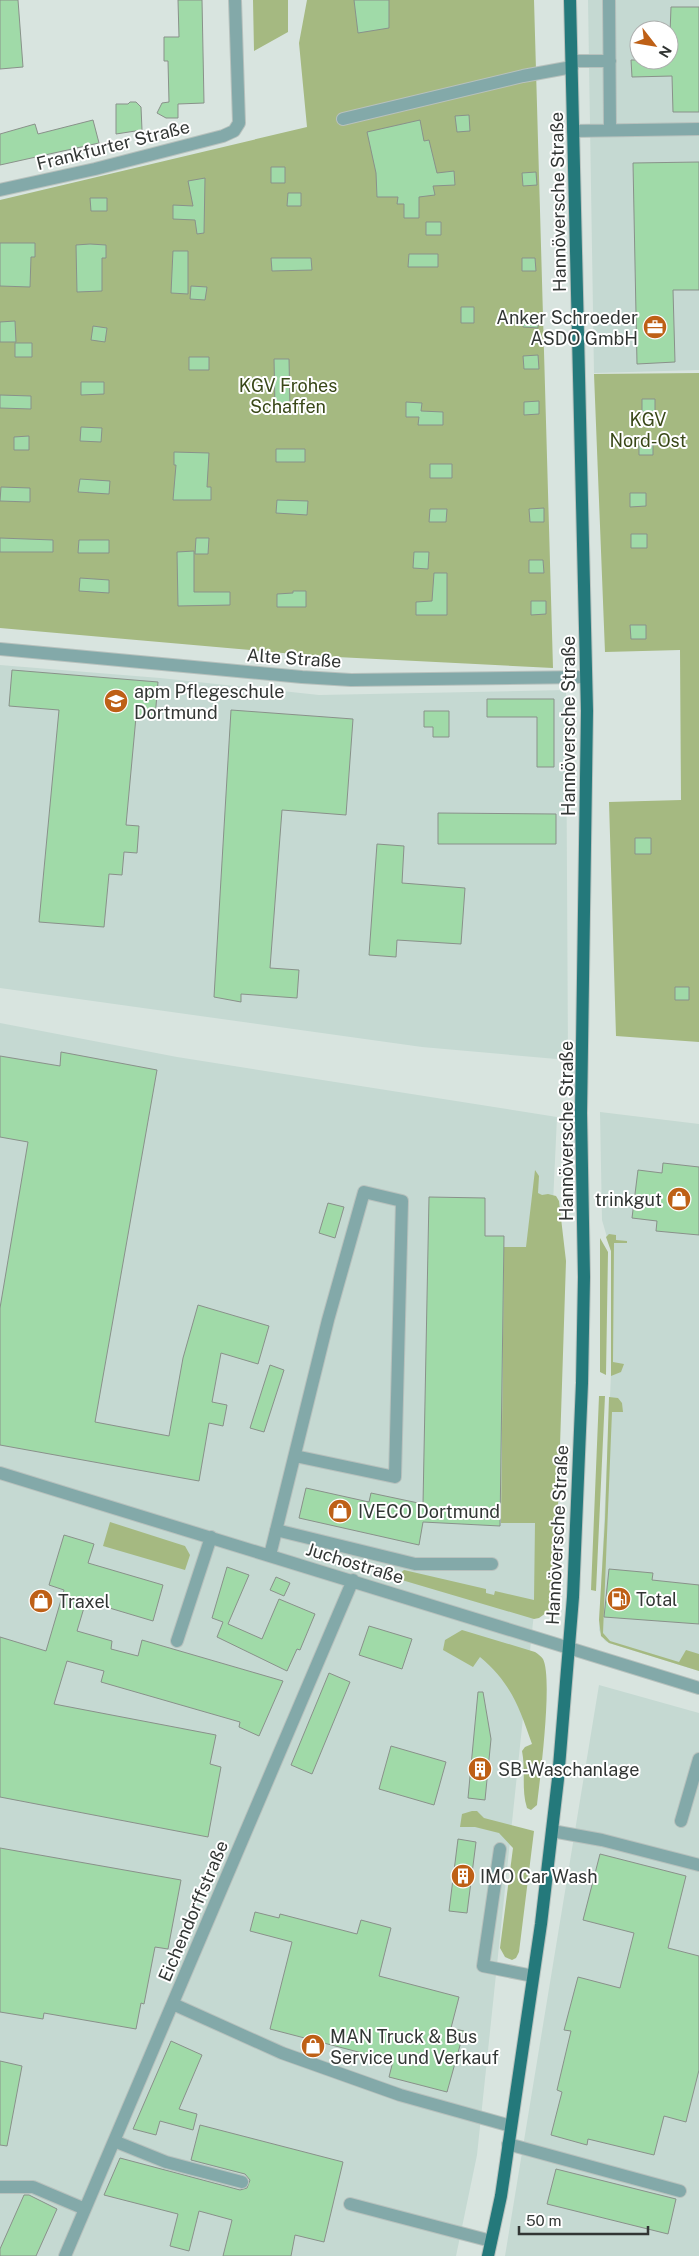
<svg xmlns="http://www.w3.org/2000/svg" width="699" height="2256" font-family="'Public Sans',sans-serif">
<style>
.built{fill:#c5d9d2;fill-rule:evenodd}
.green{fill:#a5b981}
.building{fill:#a0daa8;stroke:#89918a}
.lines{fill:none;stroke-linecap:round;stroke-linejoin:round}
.minor-casing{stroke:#b7c1bd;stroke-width:14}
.major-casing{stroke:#b7c1bd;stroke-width:14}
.minor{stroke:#83a9a9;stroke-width:12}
.major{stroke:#24797b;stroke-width:12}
.labels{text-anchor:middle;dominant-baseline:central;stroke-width:4;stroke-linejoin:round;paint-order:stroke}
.street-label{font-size:18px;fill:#323634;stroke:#fff}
.poi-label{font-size:18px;fill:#323634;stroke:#fff;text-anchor:start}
.park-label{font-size:18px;fill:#394818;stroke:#fff}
</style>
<rect width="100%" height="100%" fill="#d8e4df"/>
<path class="built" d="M588,0H699V370L594,373ZM639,30H669V60H639Z
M0,665L160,678L319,695L566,690L568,1060L422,1047L0,988Z
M0,1023L177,1057L557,1117L534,1613L477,2155L456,2256H0Z
M600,1112L699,1124V1671L609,1643L605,1641L599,1630L611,1375V1251L602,1220Z
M599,1685L699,1713V2256H505Z"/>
<path class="green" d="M253,0H288V32L254,51Z
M307,0H534L553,668L317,656L0,628V200L307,127L299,43Z
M699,373V1042L616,1036L609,802L681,800L680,650L605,652L594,374Z
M535,1170L539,1176L538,1193L542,1195L548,1194L556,1196L559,1201L566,1261L556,1569L550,1610L539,1618L534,1619L395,1578L404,1570L486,1589V1593L494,1595L495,1591L534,1600L535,1523H501L504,1247H526Z
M609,1234L616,1235V1240L627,1241V1243H614L613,1362L624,1364L621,1372L611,1376V1251L606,1237Z
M600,1238L608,1252L606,1375L600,1372Z
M599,1396H605L596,1591L591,1590Z
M609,1397L618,1398L622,1403L623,1412H612L603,1633L610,1641L679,1662L686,1650L699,1654V1671L609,1643L601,1636L599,1620L605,1520Z
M110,1522L185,1546L190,1555L185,1570L103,1546Z
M462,1630L535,1652C538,1654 541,1656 543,1659C553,1679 540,1778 537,1805L531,1810L527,1808C521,1789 526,1771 522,1751L525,1747L532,1744C519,1707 511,1683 480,1657L473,1667L443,1650L445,1640Z
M472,1811H477L484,1818L534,1831L519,1952L516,1958L512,1960L505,1957L500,1948L513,1848L499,1833L475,1827H460L462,1814Z"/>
<path class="building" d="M0,0H18L23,67L0,69Z
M178,0H202L204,103L178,104V118H166L157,113L162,103L169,102L168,61H164V37H179Z
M354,0H389V28L358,33Z
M671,7H699V112H673L672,76L632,77L631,60H669Z
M130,102H136L141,107L142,130L116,134V104H128Z
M469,115L470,131L457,132L455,116Z
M93,120L99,143L0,165V134L35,124L38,134Z
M420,120L424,141L429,140L437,173L454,171L455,185L433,186L435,195L419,197V218H404V204H397L398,197H377L376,173L367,132Z
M699,162V290H673L675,362L637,364L633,163Z
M271,167H285V183H271Z
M536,172L537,185L523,186L522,173Z
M205,178L204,233L197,234L195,220L173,219V205L193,206L188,181Z
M288,193H301V206H287Z
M90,198H107V211H91Z
M426,222H441V235H426Z
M0,243H35V257H31L30,287L0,286Z
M90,244L106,245V258H102V291L77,292L76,245Z
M173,251H188V294L171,293Z
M409,254H438V267H408Z
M271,258H311L312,270L272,271Z
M522,258H535L536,271H522Z
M191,286L207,287L205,300L190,299Z
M461,307H474V323H461Z
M523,314H538V328L523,327Z
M15,321L16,342H0V322Z
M93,326L107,328L105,342L91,340Z
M15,343H32V357H15Z
M538,355L539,369H524L523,356Z
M189,357H209V370H189Z
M274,359H289L290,408L275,409Z
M81,382H104V394L81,395Z
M0,395L31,396V409L0,408Z
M642,399H655V412H642Z
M539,401V414L524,415V402Z
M406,402L422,403L421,411L443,412V425H418L419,417H406Z
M81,427L102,428L101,442L80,441Z
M29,436V450H14V437Z
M639,441L653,442V455H639Z
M276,449H305V462H276Z
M174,452L209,453L207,487H211V500H173L176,465H174Z
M430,464H452V478H430Z
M80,479L110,481L109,494L78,492Z
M1,487L30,488V502L0,501Z
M630,493H646V506L630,507Z
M277,500L308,501L307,515L276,513Z
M544,508V522H530L529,509Z
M430,509H447L446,522H429Z
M631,534H647V548H631Z
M0,538L53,540V552H0Z
M196,538H209L208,554H195Z
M79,540H109V553H78Z
M194,551V592H230V605L178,606L177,552Z
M414,552H429L428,569L413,568Z
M529,560H543L544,573H529Z
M434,573H447V615H416V602L432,601Z
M80,578L109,580V593L79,591Z
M293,591H306V607H277V594L293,593Z
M531,601H546V614L531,615Z
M630,625H646V639H631Z
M12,670L158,682L155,718L136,717L126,825L139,826L137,853L124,852L122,875L109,874L104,927L39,922L59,710L9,706Z
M487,699H554V767H537V717H487Z
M231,710L353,719L346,815L282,810L270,968L299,970L297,998L241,994V1002L214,997Z
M424,711H449V737H433V727H424Z
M438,813L556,814V844H438Z
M635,838H651V854H635Z
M377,844L404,846L402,883L465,888L461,944L397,940L396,957L369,955Z
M675,987H689V1000H675Z
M61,1052L157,1070L95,1422L169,1436L183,1358L198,1305L269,1326L258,1364L221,1353L212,1402L227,1405L223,1426L209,1423L199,1481L0,1445V1308L28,1142L0,1137V1056L60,1066Z
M663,1163L699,1167V1235L656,1231L657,1221L632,1218L638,1170L662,1173Z
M429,1197L485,1198V1236H504L500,1526L423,1522L419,1545L299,1518L306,1488L369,1502L371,1493L423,1504Z
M328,1203L344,1207L335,1238L319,1233Z
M270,1365L284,1370L264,1432L250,1428Z
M64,1535L94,1544L88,1563L163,1585L153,1621L86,1601L77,1631L112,1641L111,1649L138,1656L142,1640L283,1681L259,1736L239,1727L240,1722L101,1682L104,1671L67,1661L54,1704L216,1735L210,1764L221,1767L208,1837L0,1797V1637L46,1651L64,1590L49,1585Z
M227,1567L249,1575L228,1624L262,1639L279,1599L315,1614L300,1650L297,1649L287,1671L217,1637L223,1622L212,1618Z
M609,1569L653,1573L652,1580L699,1585V1624L604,1617Z
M276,1577L290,1583L284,1596L270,1590Z
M369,1626L412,1639L402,1669L359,1655Z
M329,1673L350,1682L312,1774L291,1765Z
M478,1692H483L491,1739L485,1800L468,1798Z
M391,1746L446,1762L434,1805L379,1789Z
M458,1839L476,1842L467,1913L449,1911Z
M0,1848L181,1880L168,1949L155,1947L144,2004L141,2003L136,2029L44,2013L43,2019L0,2012Z
M600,1854L686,1876L668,1948L699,1956V2070L686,2122L664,2116L654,2155L588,2139L587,2145L551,2135L562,2092L557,2090L571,2031L564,2030L578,1977L620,1988L634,1933L583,1920Z
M255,1912L279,1918L280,1914L357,1934L361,1920L391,1928L379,1976L459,1997L451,2028L464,2031L447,2092L389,2077L393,2061L270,2029L292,1942L250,1931Z
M171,2041L202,2055L179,2109L197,2114L193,2130L160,2121L156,2135L133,2129Z
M0,2061L22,2066L7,2146L0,2145Z
M200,2125L343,2162L324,2242L295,2235L291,2256H223L232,2220L199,2211L189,2251L170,2246L178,2214L104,2195L120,2158L240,2190L247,2188L250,2180L245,2174L191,2160Z
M556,2169L676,2199L668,2234L547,2204Z
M24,2195H29L57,2209L36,2256H0V2249Z"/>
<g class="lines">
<g class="minor-casing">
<path id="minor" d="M609,0L610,129
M572,61H610
M343,119L523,76L572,67
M573,131L699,129
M0,190L95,169L223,136L234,131L239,123L235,0
M0,649L302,677L351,680L586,677
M0,1473L699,1688
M276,1530L415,1564H492
M270,1555L328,1320L364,1192L402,1201L395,1477L295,1456
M177,1641L211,1537
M681,1821L699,1759
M552,1831L602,1840L699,1865
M500,1849L483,1966L533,1976
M173,2004L282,2053L400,2095L511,2126
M114,2141L166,2162L242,2182
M508,2144L680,2191
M0,2187H33L85,2209
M350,2204L491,2241
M65,2256L353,1580"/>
</g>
<g class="major-casing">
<path id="major" d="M488,2256L501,2196L541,1924L558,1779L573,1597L582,1383L584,1277L581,1113L587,711L570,0"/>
</g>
<use href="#minor" class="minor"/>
<use href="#major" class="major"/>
</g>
<defs>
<g id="office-disc" transform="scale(1.25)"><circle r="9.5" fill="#be6016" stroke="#fff"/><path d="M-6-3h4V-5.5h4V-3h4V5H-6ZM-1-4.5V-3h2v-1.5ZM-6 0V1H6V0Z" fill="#fff"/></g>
<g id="university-disc" transform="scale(1.25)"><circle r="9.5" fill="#be6016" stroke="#fff"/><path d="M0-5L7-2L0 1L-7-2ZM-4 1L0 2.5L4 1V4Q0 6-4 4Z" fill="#fff"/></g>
<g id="shop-disc" transform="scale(1.25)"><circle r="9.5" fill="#be6016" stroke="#fff"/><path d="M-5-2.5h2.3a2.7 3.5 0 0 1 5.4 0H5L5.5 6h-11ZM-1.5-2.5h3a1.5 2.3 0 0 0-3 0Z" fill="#fff"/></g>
<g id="fuel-disc" transform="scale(1.25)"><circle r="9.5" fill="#be6016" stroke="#fff"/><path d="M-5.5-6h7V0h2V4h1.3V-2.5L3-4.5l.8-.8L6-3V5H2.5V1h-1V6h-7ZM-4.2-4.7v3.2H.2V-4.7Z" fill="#fff"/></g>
<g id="building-disc" transform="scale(1.25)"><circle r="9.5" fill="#be6016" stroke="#fff"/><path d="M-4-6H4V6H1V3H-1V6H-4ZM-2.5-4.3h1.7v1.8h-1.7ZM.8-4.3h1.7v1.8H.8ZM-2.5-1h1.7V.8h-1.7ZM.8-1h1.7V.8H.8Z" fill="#fff"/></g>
</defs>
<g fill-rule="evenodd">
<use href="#office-disc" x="655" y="327"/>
<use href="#university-disc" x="116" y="701"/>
<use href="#shop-disc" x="679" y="1199"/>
<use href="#shop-disc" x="340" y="1511"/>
<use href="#fuel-disc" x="619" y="1599"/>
<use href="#shop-disc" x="41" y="1601"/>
<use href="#building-disc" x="480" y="1769"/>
<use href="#building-disc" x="463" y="1876"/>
<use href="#shop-disc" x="313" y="2046"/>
</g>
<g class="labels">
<g class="street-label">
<text transform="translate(113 145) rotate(-14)">Frankfurter Straße</text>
<text transform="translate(558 202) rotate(-91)">Hannöversche Straße</text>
<text transform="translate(294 658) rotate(4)">Alte Straße</text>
<text transform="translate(568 726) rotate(-90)">Hannöversche Straße</text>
<text transform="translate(566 1131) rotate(-90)">Hannöversche Straße</text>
<text transform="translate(557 1535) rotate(-87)">Hannöversche Straße</text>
<text transform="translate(355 1563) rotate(17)">Juchostraße</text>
<text transform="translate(193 1911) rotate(-67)">Eichendorffstraße</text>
</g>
<g class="poi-label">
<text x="638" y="317" text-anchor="end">Anker Schroeder<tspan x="638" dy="21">ASDO GmbH</tspan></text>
<text x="134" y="691">apm Pflegeschule<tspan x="134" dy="21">Dortmund</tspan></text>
<text x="662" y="1199" text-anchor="end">trinkgut</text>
<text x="358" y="1511">IVECO Dortmund</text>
<text x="636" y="1599">Total</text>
<text x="58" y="1601">Traxel</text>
<text x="498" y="1769">SB-Waschanlage</text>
<text x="480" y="1876">IMO Car Wash</text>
<text x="330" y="2036">MAN Truck &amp; Bus<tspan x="330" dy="21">Service und Verkauf</tspan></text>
</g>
<g class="park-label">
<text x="288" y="385">KGV Frohes<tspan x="288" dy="21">Schaffen</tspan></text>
<text x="648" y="419">KGV<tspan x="648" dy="21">Nord-Ost</tspan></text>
</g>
</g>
<g transform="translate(654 45) rotate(121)"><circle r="24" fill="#ffffff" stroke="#adafae"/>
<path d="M0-4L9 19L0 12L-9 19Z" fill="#be6016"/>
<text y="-8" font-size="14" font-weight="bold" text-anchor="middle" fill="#323634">N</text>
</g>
<path d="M519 2226v8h129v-8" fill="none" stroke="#323634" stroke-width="2.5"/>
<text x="526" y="2226" font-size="15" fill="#323634" stroke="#ffffff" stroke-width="4" paint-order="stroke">50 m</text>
</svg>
